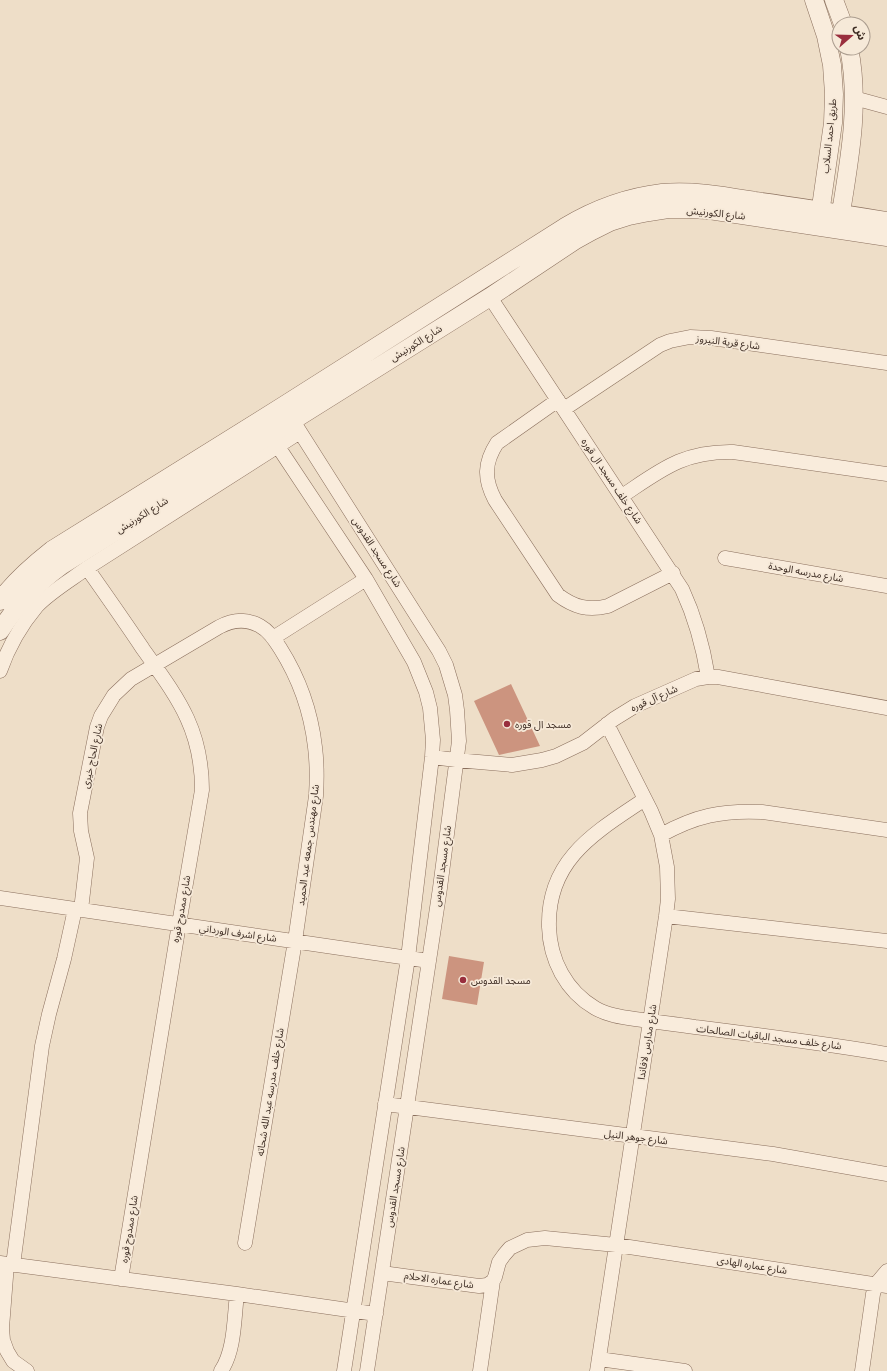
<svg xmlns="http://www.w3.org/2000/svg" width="887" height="1371" font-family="'PT Serif','Noto Sans Arabic',serif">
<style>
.building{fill:#cc947f}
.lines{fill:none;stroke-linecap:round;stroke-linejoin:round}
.minor-casing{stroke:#8a6f5d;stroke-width:15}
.tertiary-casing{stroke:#8a6f5d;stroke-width:19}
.minor{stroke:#f9ecdc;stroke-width:14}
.tertiary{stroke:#f9ecdc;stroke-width:18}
.poi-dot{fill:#992e3d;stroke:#f6e9d8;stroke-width:1.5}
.labels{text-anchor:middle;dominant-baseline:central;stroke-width:3.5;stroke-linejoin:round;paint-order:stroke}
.street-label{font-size:10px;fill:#3b2a21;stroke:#f6e9d8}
.poi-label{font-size:10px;fill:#3b2a21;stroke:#f6e9d8;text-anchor:start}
</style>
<rect width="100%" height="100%" fill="#eedec8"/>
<path class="building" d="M511,684L540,746L499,755L474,701Z
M449,956L484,962L477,1005L442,999Z"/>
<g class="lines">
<g class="minor-casing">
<path id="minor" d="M854,98L887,107
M490,297L682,589C695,617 703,646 708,677
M558,400L497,443C484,463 484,479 495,500L558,595C574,607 588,611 608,606L673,573
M564,409L660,345L670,341L690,337L711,338L887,363
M288,413L439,651L446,665L455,695L457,710L459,741L440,888L367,1371
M265,427L366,579L414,662L426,692L430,708L433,740L432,757L408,958L344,1371
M622,496C661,470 683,451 733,452L887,474
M725,558L887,586
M87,568C106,595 125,622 143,649C177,697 202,728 202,790L179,924L121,1279
M273,638L366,579
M0,671C8,648 21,625 37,606C50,592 72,579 87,568L300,432
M432,757L456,760L512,765L542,760L556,756L583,743L614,719L635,706L696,679L708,677H718L887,708
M645,799C596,832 547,859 549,927C550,960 566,991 595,1008C607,1015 621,1017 635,1019C655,1022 675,1024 695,1027C759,1035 823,1043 887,1054
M661,835C695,816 722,810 762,812L887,830
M0,898L429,961
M81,910L87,858L81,831L80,813L97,727L101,716L114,695L131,679L219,627C232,620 246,618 260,626C269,631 274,639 280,648C299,678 311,712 315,747C317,763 317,780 316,796L295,941L245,1243
M666,916L887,941
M385,1104L773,1154L887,1174
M0,1263L237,1294L376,1314
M7,1264L2,1328L3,1340L7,1351L13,1361L27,1371
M13,1265L42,1046L49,1014L64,959L75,909
M382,1273L479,1286L487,1285L493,1281L495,1277L499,1262L504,1255L510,1248L527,1240L545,1238L616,1245L887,1286
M599,1359L685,1371
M221,1371C235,1350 234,1318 237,1294
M480,1371L493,1281
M597,1371L666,916L668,899L667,867L661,835L651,811L607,724
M862,1371L873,1294L876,1284L887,1271"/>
</g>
<g class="tertiary-casing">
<path id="tertiary" d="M814,0L826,36L832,65L834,94L833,123L819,221
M834,0L843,24
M839,225C848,167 861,107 849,48
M0,601C14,581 33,565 52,550L283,406L565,227C595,209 628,197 662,193C693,190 725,196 755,201C799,207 843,214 887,221
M0,631C18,603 35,585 62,565L490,297L574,241L592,231L610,222L629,216L649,212L668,209H688L709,210L887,237"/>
</g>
<use href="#minor" class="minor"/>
<use href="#tertiary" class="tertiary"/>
</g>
<g class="poi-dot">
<circle cx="507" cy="724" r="4"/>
<circle cx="463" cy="980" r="4"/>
</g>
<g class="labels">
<g class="street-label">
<text transform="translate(829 136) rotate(-84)">طريق احمد السلاب</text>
<text transform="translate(716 213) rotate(6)">شارع الكورنيش</text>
<text transform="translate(728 342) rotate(7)">شارع قرية النيروز</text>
<text transform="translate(416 343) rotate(-32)">شارع الكورنيش</text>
<text transform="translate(612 481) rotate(56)">شارع خلف مسجد ال قوره</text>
<text transform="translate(142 515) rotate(-32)">شارع الكورنيش</text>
<text transform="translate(377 552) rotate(57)">شارع مسجد القدوس</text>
<text transform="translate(806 572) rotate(10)">شارع مدرسه الوحدة</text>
<text transform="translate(654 698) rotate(-24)">شارع آل قوره</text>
<text transform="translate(92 756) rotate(-78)">شارع الحاج خيرى</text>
<text transform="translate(308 845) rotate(-83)">شارع مهندس جمعه عبد الحميد</text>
<text transform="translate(442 866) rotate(-82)">شارع مسجد القدوس</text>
<text transform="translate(181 909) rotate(-80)">شارع ممدوح قوره</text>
<text transform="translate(238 933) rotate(8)">شارع اشرف الورداني</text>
<text transform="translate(769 1037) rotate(7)">شارع خلف مسجد الباقيات الصالحات</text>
<text transform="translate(647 1042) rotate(-81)">شارع مدارس لافاندا</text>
<text transform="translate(270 1092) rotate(-81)">شارع خلف مدرسه عبد الله شحاته</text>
<text transform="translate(636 1137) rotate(7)">شارع جوهر النيل</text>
<text transform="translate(395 1187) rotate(-81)">شارع مسجد القدوس</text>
<text transform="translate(129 1229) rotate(-81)">شارع ممدوح قوره</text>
<text transform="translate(752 1265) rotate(9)">شارع عماره الهادى</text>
<text transform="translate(439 1280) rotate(8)">شارع عماره الاحلام</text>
</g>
<g class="poi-label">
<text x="515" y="724">مسجد ال قوره</text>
<text x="471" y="980">مسجد القدوس</text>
</g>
</g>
<g transform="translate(851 36) rotate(70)"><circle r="19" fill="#f6e9d8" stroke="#ab9d8f"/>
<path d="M0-3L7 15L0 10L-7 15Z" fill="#992e3d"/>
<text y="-6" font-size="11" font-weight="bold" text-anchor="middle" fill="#3b2a21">ش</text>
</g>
</svg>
